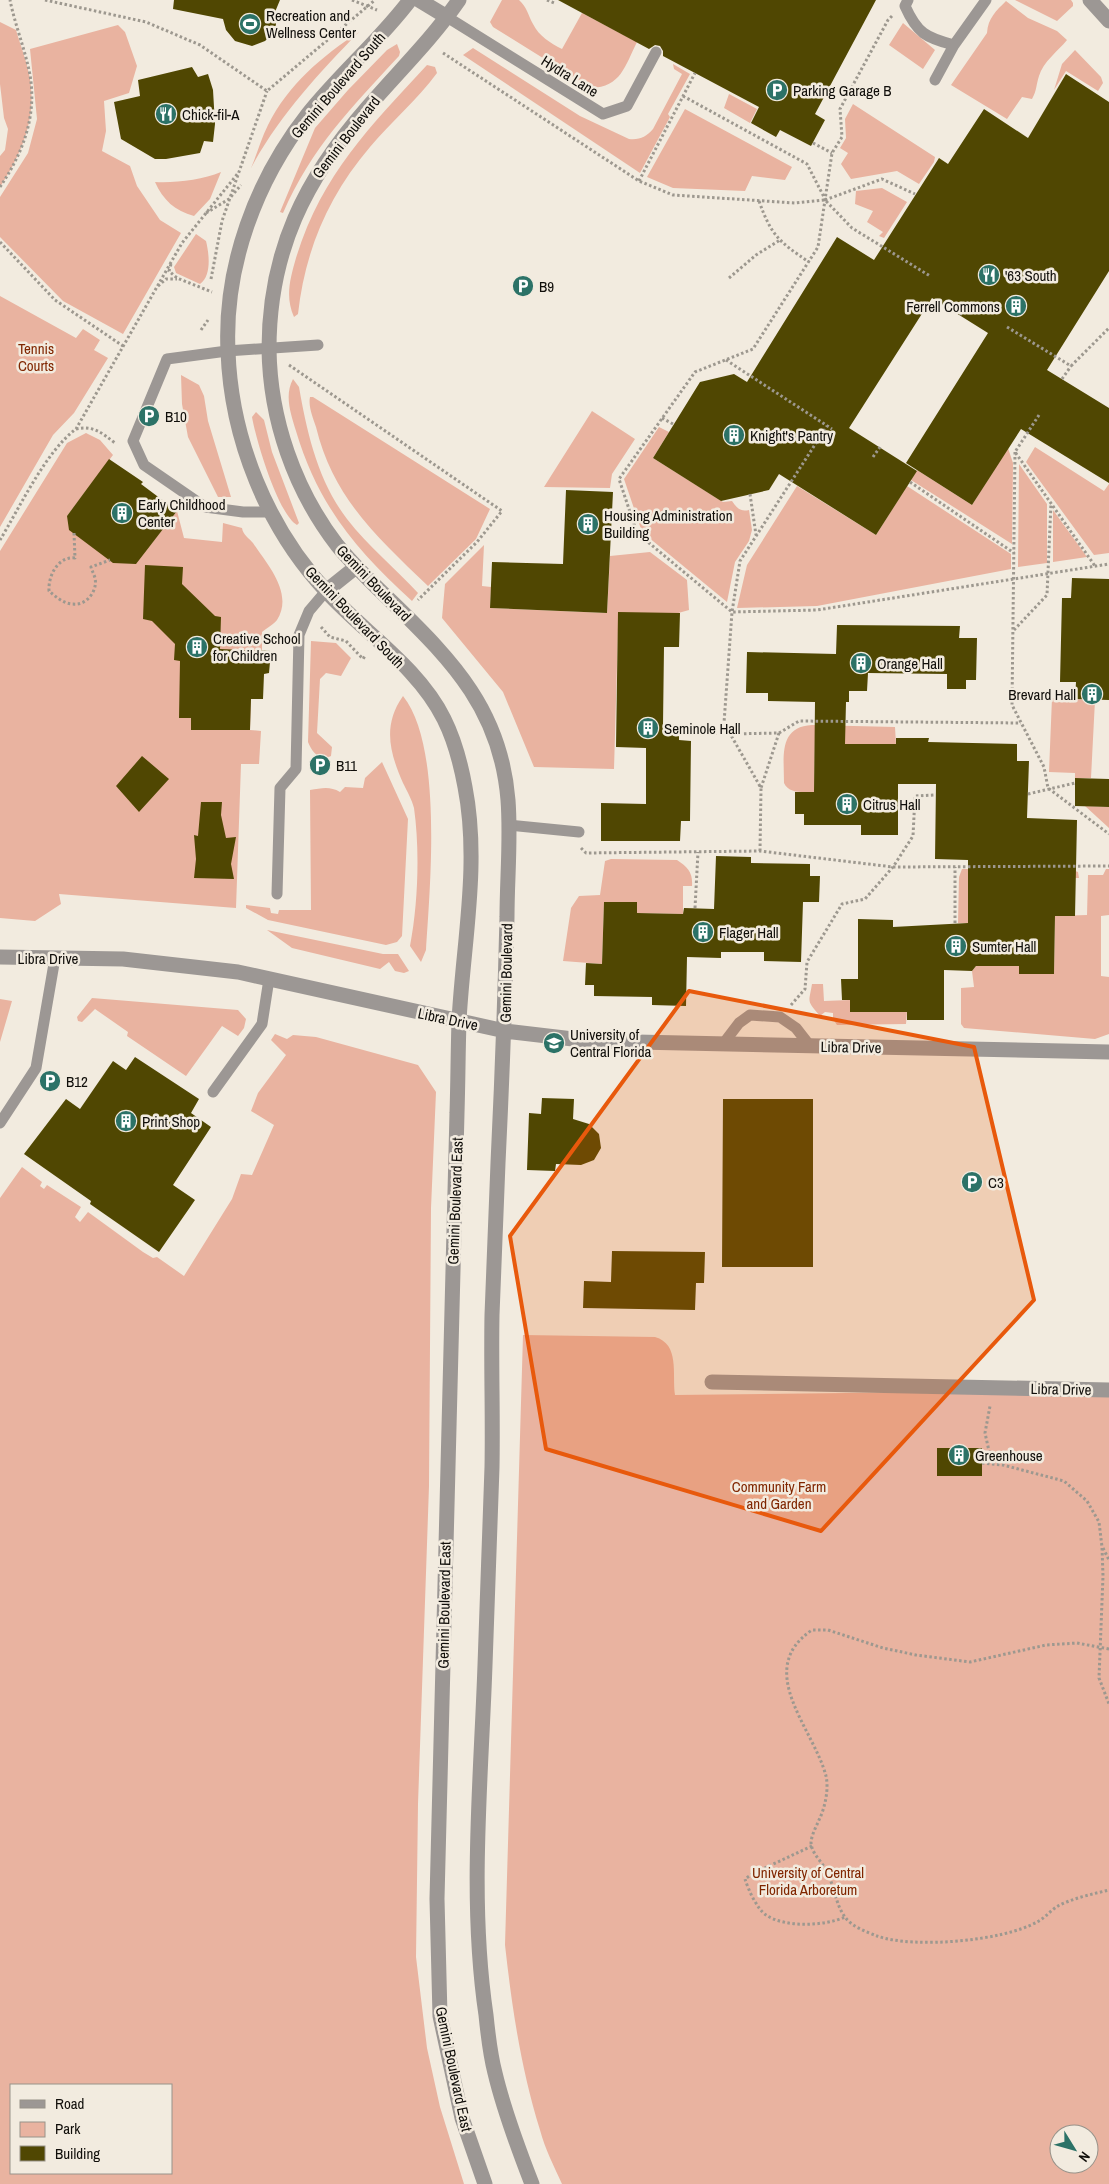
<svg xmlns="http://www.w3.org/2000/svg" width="1109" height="2184" font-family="'Archivo Narrow',sans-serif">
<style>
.green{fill:#e9b3a0;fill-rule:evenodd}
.building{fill:#504702}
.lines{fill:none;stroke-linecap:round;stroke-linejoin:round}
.path{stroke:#9d988f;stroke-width:3;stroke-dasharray:2.5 2.5;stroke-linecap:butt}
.lane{stroke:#9c9794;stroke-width:11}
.street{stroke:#9c9794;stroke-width:15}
.marked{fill:#e8590c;fill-opacity:0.2;stroke:#e8590c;stroke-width:4;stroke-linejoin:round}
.labels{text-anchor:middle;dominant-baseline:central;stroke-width:5;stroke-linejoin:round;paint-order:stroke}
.poi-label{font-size:15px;fill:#100e0a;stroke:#f2ebdf;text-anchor:start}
.street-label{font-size:15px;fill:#100e0a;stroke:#f2ebdf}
.park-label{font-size:15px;fill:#802600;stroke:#f2ebdf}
</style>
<rect width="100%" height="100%" fill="#f2ebdf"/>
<path class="green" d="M502,0H519C527,7 528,15 533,24C539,36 550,43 562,49L582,13L637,42C625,66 621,87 591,88L493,27L490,22Z
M1015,0H1071L1073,3V6L1057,21Z
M1006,1L1028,18L1057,31L1067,40C1058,51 1043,62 1039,76C1036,85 1037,90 1032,99L1022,97L1007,119L951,85L987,33C988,18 996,11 1006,1Z
M0,22L16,30C20,44 26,59 29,74C38,116 22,153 0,187V156L5,150L8,129L4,118L0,84Z
M903,23L935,50L923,69L889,45Z
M118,25L125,32L137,66L129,93L104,101L106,131L102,151L130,166L137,186L160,220L181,233L123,334L63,301L0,237V197L28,153L37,119L30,49Z
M359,32C318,74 279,116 251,168C257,154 261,139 268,125C288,85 322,56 359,32Z
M397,44L400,52L399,56C351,108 312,147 283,213L280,212L315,128L348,90L387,50Z
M473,48L580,116L629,139C640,140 646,137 653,129L682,74L674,69L673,64L690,74L668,114L670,117L640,173L463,55Z
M1075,50L1101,77L1103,83L1098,91L1066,71L1054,90L1062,64Z
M427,65L435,67L437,73C417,100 391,122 370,147C328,196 305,251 298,314L294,317C285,297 290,279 296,258C322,174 369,128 427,65Z
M729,94L757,109L750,123L724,108Z
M853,104L935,157L934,162L919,184L897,171L851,179L841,164L848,153L840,148L846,138L845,119Z
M685,109L792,167L785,180L752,176L745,191L673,188L647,177Z
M221,172L210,199L194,216C175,211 163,200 155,182C176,183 202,180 221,172Z
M882,188L907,202L884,238L879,236L883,232L867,222L873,211L855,204L856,191Z
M196,234L206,241C209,253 212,276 200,284L176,273L174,267Z
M0,296L76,338L83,329L100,340L94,350L108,358L74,413L53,435L0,527Z
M181,375L199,385L204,396L208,421L231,497H218L188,437L182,404Z
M293,379L299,387C307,433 318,481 347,519C368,546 395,568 418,593L412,601C356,550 318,505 296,431C291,414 284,396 293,379Z
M310,397H313L490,509L476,539L428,586C378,538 333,498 316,427C313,418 308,406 310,397Z
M592,411L635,439L612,474L610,488L544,487Z
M256,412L264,420L272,452L299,523L297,525C278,514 256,440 252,417Z
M659,427L669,432L653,458L723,502L732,501C737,508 740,512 749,510L752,530L749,541L735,562L727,602L642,532L624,479Z
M86,433L100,440L113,455L67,516L151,544L177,511L184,538L222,542L223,523L242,528C243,535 249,538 253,543C267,564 294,593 277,620C274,624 267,628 262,632V651L251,699L250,730L261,731L259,764H241L236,908L59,894L61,904L35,921L0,918V551L67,443Z
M1035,447L1104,491L1109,484V553L1094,555L1026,462Z
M1008,448L1013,463L1012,544L911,480L917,470L972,505Z
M1019,464L1047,504V563L1018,567Z
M797,486L876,535L907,486L1011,554V569L817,606L737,608L747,565Z
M1053,510L1087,557L1053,562Z
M484,545L482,586L491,587L490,608L607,613L610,556L650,552L687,580L689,610L618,630L614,769L534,767L503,692L442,618L445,584Z
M311,641L336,643L351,658L341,676L326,673L320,679L317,733L332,747L331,756C319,761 312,752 308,742Z
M403,696C443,746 430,886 426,950L421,962L410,946C418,905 420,850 414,808C412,800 407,791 403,783C390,753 382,726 403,696Z
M1052,698L1095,700L1091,778H1075V773L1049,772Z
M812,725L895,727L896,744H845V735L815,734L814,792C803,792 789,794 784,783C784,757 778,727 812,725Z
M382,762L408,819L402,936L397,942L386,945L268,920L246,908V905L270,908L271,913L278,914L279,910H311L310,790C322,788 330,786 340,792L345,787L363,788L365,778Z
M1085,806L1109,807V828Z
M611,859L677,860C688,867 693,873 692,886H683V914L637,913V902H604L602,964L563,961L571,908L579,896L600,895L605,861Z
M962,869H1070L1078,872L1079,878H1007L968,871V923H958L959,877Z
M1106,869H1109V915L1101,916V976L1109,977V1034L1095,1039L964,1028L961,1024V988L974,987L972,971L976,966H1019L1020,974H1054L1055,916L1087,915L1088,875H1103Z
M267,930L383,954H398L409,971L404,973L395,971L389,962L380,969L292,948Z
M812,984H823L824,1001L850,1000L851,1012H907L906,1024L837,1025L833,1019V1013L825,1012L820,1016C806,1000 809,1003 812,984Z
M92,998L238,1010L246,1019L244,1028L238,1036L222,1026L186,1076L127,1036L128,1032L95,1009L82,1022L78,1021L77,1017Z
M0,999L12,1001L0,1042Z
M275,1034L287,1039L293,1035L316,1037L418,1065L436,1092L431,1208L429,1486L418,1804L416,1957L427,2048L440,2107L464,2184H0V1198L22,1167L42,1182L40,1186L44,1189L47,1185L81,1207L75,1217L80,1222L88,1212L143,1252L153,1258L157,1257L184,1276L232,1199L241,1174L252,1175L274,1125L251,1111L258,1093L286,1055L271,1040ZM11,2085H171V2173H11Z
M523,1335L655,1337C680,1344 672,1374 675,1395L1109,1390V2184H562C554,2166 545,2149 540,2130C521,2069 512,2008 505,1945ZM1059,2134H1089V2164H1059Z"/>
<path class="building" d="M174,0H280L275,12L276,26L272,34L265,41L252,46L235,41L226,30L223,19L173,9Z
M558,0H876L815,114L825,120L811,146L780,130L776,137L751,123L759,107L663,56V51L660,46L655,45L649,49Z
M192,67L198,77L208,74L213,90L215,124L213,142L204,141L200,153L166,159H155L121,139L114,102L140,96L138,80Z
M1066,74L1109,102V271L1047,370L1109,408V483L1021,429L972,505L906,463L988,333L932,298L849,428L917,471L876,535L779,474L769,490L721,501L653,458L700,382L734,374L747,382L837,237L874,260L939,158L948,164L984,109L1028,138Z
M109,459L143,482L141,484L177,511L136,564L113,563L69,530L67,516Z
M566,490L613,492L607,613L490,608L492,562L563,564Z
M145,565L183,567L182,584L215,616L221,617L220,649L271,651L269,673L264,674L263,699H251L250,730H191V718H179L180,661L174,660L175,644L152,621L143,619Z
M1072,578L1109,579V700L1075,699L1076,682H1060L1062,598H1071Z
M618,612L680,613L679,647H664L663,724H679V740L691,741L690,821H681L680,841H601V803L646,804V748L616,747Z
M837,625L960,626L959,638H977L976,680H966V689H947V674L868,673L867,691H849V702H846L845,744H896V738H929L928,742L1017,744V761H1029L1027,818L1077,820L1075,916H1055L1054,974H1019V966H976L972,971L944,970V1020H907V1012H850V1000H842L841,979H858V919L893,920V927L968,923V860L935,859L936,784H898V835H861V825H804V814H795V792H814L815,702L768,701V693H746L747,652L836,654Z
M142,756L169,779L139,812L116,786Z
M1075,778L1109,779V807L1075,806Z
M201,802H222L221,815L226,838L236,837L231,864L234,879L194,878L196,859L194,835L198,836Z
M716,856L751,857V863L810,864V876H820L819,902H803L801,962L764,961V952H721V958L687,957L686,1006L652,1005V997L594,996V985H585L586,963L602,964L604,902H637V913L683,914L684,908L714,909Z
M135,1057L199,1099L191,1113L211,1127L173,1185L195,1200L159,1252L90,1204L91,1201L24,1154L66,1099L80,1109L113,1061L126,1070Z
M542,1098L574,1099L573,1119L589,1124L599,1134L601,1148L594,1160L581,1165L556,1164L555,1171L527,1170L529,1113L541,1114Z
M723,1099H813V1267H722Z
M612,1251L705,1252L704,1283H696L695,1310L583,1308L584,1281L611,1282Z
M937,1448H982V1476H937Z"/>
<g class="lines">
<path class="path" d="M45,0L146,22L200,45L267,91L375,0
M352,0L377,10
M547,0L554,3
M892,16L888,20L840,109L842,137L832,153L818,247L753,349L695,372L619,479L637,533L732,612L817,610L1109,564
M443,53L639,181L673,195L795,203L825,200L852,228L930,276
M683,96L807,164L825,199
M813,143L832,153
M639,181L695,73
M0,187C23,153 37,116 30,75C25,49 15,25 10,0
M825,200L882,179L915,194
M759,201C771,235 779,242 809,262
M206,213L229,199L241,185
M0,242L55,300L123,346
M171,264L169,271L177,278L212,292
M729,278L756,255L780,240
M211,279L222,221L267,91
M158,286L166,279H177
M960,315L969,302
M1007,327L1071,366L1109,328
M201,330L208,320
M726,360L832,429
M289,365L502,511L477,542L418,600
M1062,379L1071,366
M1039,415L1015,452L1095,566
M662,418L673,424
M76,429C93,425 102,433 115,443
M1015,452L1012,705L1044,767L1048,788L1109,834
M873,457L880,447
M910,482L1014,553
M750,494L756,535
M74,533L75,558C58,556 48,576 49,591C56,597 64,604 73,604C86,606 98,591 95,578C94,574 92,571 91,567L110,560
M0,540C20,507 46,451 76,429L182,243L239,172
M321,627L330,637L346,641L363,659L365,656
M1014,630L1047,595L1051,503
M679,732L730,734L779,733L799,721L1021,723
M779,733L761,788L724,723L732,612L740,561L827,426
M1028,794L1075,783
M581,848L586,853L760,851L893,867L1109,866
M760,851L761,788
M695,908L698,852
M955,923V867
M791,1005L805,989L807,962L842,904L865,899L893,867L913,836L915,796L935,795
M982,1463L1003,1465L1064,1481L1087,1501L1099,1522L1102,1547L1103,1576L1099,1678L1109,1704
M988,1463L989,1451L985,1433L990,1406
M1103,1548L1109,1560
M1109,1649L1077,1643L1046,1645L970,1662L916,1655L883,1648L828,1630H812C753,1670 814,1729 826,1776C829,1789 825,1808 819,1820C816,1827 812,1834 811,1842C811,1852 820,1860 825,1868C834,1883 835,1904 845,1917C852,1927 867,1932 877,1936C914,1949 1003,1941 1037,1922C1045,1918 1051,1910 1058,1906C1073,1898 1093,1894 1109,1890
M812,1846L752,1874L745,1879C748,1889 757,1909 766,1915C785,1928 825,1926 845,1917"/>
<path class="lane" d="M908,0L905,6C917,33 926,38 954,45
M447,17L603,114L627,106L656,52
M935,80L954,45L986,0
M269,512H243L205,507L144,465L133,441L167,359L227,351L318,345
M508,825L579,832
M277,894L280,788L296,769L299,635L309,611L326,591
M723,1044L739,1023L750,1015L780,1017L796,1028L810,1046
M213,1092L262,1024L269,979
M0,1123L36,1068L55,958"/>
<path class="street" d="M410,0C379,41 340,74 308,114C256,180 224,266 228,351C231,439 267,528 327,592C365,633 419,668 444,719C454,739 461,765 465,787C480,864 463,944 459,1021C458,1052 458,1082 457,1113C450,1375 443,1637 437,1899L440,2016L462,2118L485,2184
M419,0L447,17
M459,0C432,39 399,71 368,107C305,179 269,251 269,349C270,419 294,489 337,545C354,566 374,585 394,604C454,662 501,712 508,800C511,839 507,879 507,917C505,999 502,1081 498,1163C496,1213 494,1264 492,1315C491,1365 493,1416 492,1467C490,1533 487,1599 485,1665C481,1781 469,1900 486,2015C488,2035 490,2054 495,2073C504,2111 518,2148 532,2184
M1090,0L1109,21
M326,591L356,567
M0,957L123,959L238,972L505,1031L590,1041L1109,1052
M712,1382L1109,1390"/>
</g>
<path class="marked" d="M689,991L974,1047L1034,1300L821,1531L546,1449L510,1236Z"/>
<defs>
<g id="stadium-disc" transform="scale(1.125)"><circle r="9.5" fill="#2c7267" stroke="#f2ebdf"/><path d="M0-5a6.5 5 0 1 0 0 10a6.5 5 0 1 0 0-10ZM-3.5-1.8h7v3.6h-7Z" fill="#fff"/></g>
<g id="parking-disc" transform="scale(1.125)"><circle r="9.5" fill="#2c7267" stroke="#f2ebdf"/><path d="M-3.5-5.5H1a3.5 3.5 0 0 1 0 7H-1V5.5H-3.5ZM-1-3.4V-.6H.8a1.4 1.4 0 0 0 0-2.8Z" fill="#fff"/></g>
<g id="restaurant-disc" transform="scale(1.125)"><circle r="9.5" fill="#2c7267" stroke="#f2ebdf"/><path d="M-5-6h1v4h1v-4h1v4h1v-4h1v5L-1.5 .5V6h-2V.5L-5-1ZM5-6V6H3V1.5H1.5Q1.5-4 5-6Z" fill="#fff"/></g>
<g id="building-disc" transform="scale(1.125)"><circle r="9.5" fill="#2c7267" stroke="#f2ebdf"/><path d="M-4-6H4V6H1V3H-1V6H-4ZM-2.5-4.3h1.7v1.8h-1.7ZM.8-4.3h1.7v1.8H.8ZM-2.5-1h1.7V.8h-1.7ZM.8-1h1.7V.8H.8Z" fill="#fff"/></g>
<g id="university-disc" transform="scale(1.125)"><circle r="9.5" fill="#2c7267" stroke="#f2ebdf"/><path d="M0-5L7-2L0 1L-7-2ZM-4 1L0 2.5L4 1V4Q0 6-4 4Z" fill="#fff"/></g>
</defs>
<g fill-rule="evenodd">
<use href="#stadium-disc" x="250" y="24"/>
<use href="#parking-disc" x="777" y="90"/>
<use href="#restaurant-disc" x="166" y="114"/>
<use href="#restaurant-disc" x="989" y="275"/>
<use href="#parking-disc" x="523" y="286"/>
<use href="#building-disc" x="1016" y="306"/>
<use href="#parking-disc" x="149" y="416"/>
<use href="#building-disc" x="734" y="435"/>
<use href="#building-disc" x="122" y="513"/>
<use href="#building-disc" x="588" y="524"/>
<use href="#building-disc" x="197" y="647"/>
<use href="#building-disc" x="861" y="663"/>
<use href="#building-disc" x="1092" y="694"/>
<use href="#building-disc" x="648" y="728"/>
<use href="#parking-disc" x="320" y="765"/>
<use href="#building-disc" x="847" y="804"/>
<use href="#building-disc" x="703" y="932"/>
<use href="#building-disc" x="956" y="946"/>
<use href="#university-disc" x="554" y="1043"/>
<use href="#parking-disc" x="50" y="1081"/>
<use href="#building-disc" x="126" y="1121"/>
<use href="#parking-disc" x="972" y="1182"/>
<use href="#building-disc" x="959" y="1455"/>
</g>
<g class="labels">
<g class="poi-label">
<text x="266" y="15">Recreation and<tspan x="266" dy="17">Wellness Center</tspan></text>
<text x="793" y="90">Parking Garage B</text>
<text x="182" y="114">Chick-fil-A</text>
<text x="1005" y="275">'63 South</text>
<text x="539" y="286">B9</text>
<text x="1000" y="306" text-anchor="end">Ferrell Commons</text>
<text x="165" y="416">B10</text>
<text x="750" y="435">Knight's Pantry</text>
<text x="138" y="504">Early Childhood<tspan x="138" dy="17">Center</tspan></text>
<text x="604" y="515">Housing Administration<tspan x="604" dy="17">Building</tspan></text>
<text x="213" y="638">Creative School<tspan x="213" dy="17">for Children</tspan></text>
<text x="877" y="663">Orange Hall</text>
<text x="1076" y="694" text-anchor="end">Brevard Hall</text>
<text x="664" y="728">Seminole Hall</text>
<text x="336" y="765">B11</text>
<text x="863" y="804">Citrus Hall</text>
<text x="719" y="932">Flager Hall</text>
<text x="972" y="946">Sumter Hall</text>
<text x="570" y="1034">University of<tspan x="570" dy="17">Central Florida</tspan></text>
<text x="66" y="1081">B12</text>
<text x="142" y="1121">Print Shop</text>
<text x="988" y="1182">C3</text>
<text x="975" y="1455">Greenhouse</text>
</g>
<g class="street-label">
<text transform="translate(570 76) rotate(32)">Hydra Lane</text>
<text transform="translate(338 85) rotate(-49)">Gemini Boulevard South</text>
<text transform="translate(346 137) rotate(-52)">Gemini Boulevard</text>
<text transform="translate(374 583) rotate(46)">Gemini Boulevard</text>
<text transform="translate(355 617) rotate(46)">Gemini Boulevard South</text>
<text x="48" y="958">Libra Drive</text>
<text transform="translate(506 973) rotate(-89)">Gemini Boulevard</text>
<text transform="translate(448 1019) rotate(12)">Libra Drive</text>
<text transform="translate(851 1047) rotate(1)">Libra Drive</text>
<text transform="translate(455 1201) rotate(-88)">Gemini Boulevard East</text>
<text transform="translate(1061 1389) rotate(1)">Libra Drive</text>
<text transform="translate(444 1605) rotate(-89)">Gemini Boulevard East</text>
<text transform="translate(454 2069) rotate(78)">Gemini Boulevard East</text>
</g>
<g class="park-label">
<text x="36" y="348">Tennis<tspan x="36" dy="17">Courts</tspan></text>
<text x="779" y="1486">Community Farm<tspan x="779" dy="17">and Garden</tspan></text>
<text x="808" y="1872">University of Central<tspan x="808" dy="17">Florida Arboretum</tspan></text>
</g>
</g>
<rect x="10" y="2084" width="162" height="90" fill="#f2ebdf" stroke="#98938a"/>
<rect x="20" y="2100" width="25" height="8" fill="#9c9794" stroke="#98938a"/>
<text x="55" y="2109" font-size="15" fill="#100e0a">Road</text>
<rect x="20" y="2122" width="25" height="15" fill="#e9b3a0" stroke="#98938a"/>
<text x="55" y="2134" font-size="15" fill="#100e0a">Park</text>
<rect x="20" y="2146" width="25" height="15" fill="#504702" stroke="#98938a"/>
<text x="55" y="2159" font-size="15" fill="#100e0a">Building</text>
<g transform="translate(1074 2149) rotate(127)"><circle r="24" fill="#f2ebdf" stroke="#98938a"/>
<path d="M0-4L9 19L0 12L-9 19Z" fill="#2c7267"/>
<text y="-8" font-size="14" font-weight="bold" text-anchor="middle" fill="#100e0a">N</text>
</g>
</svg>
